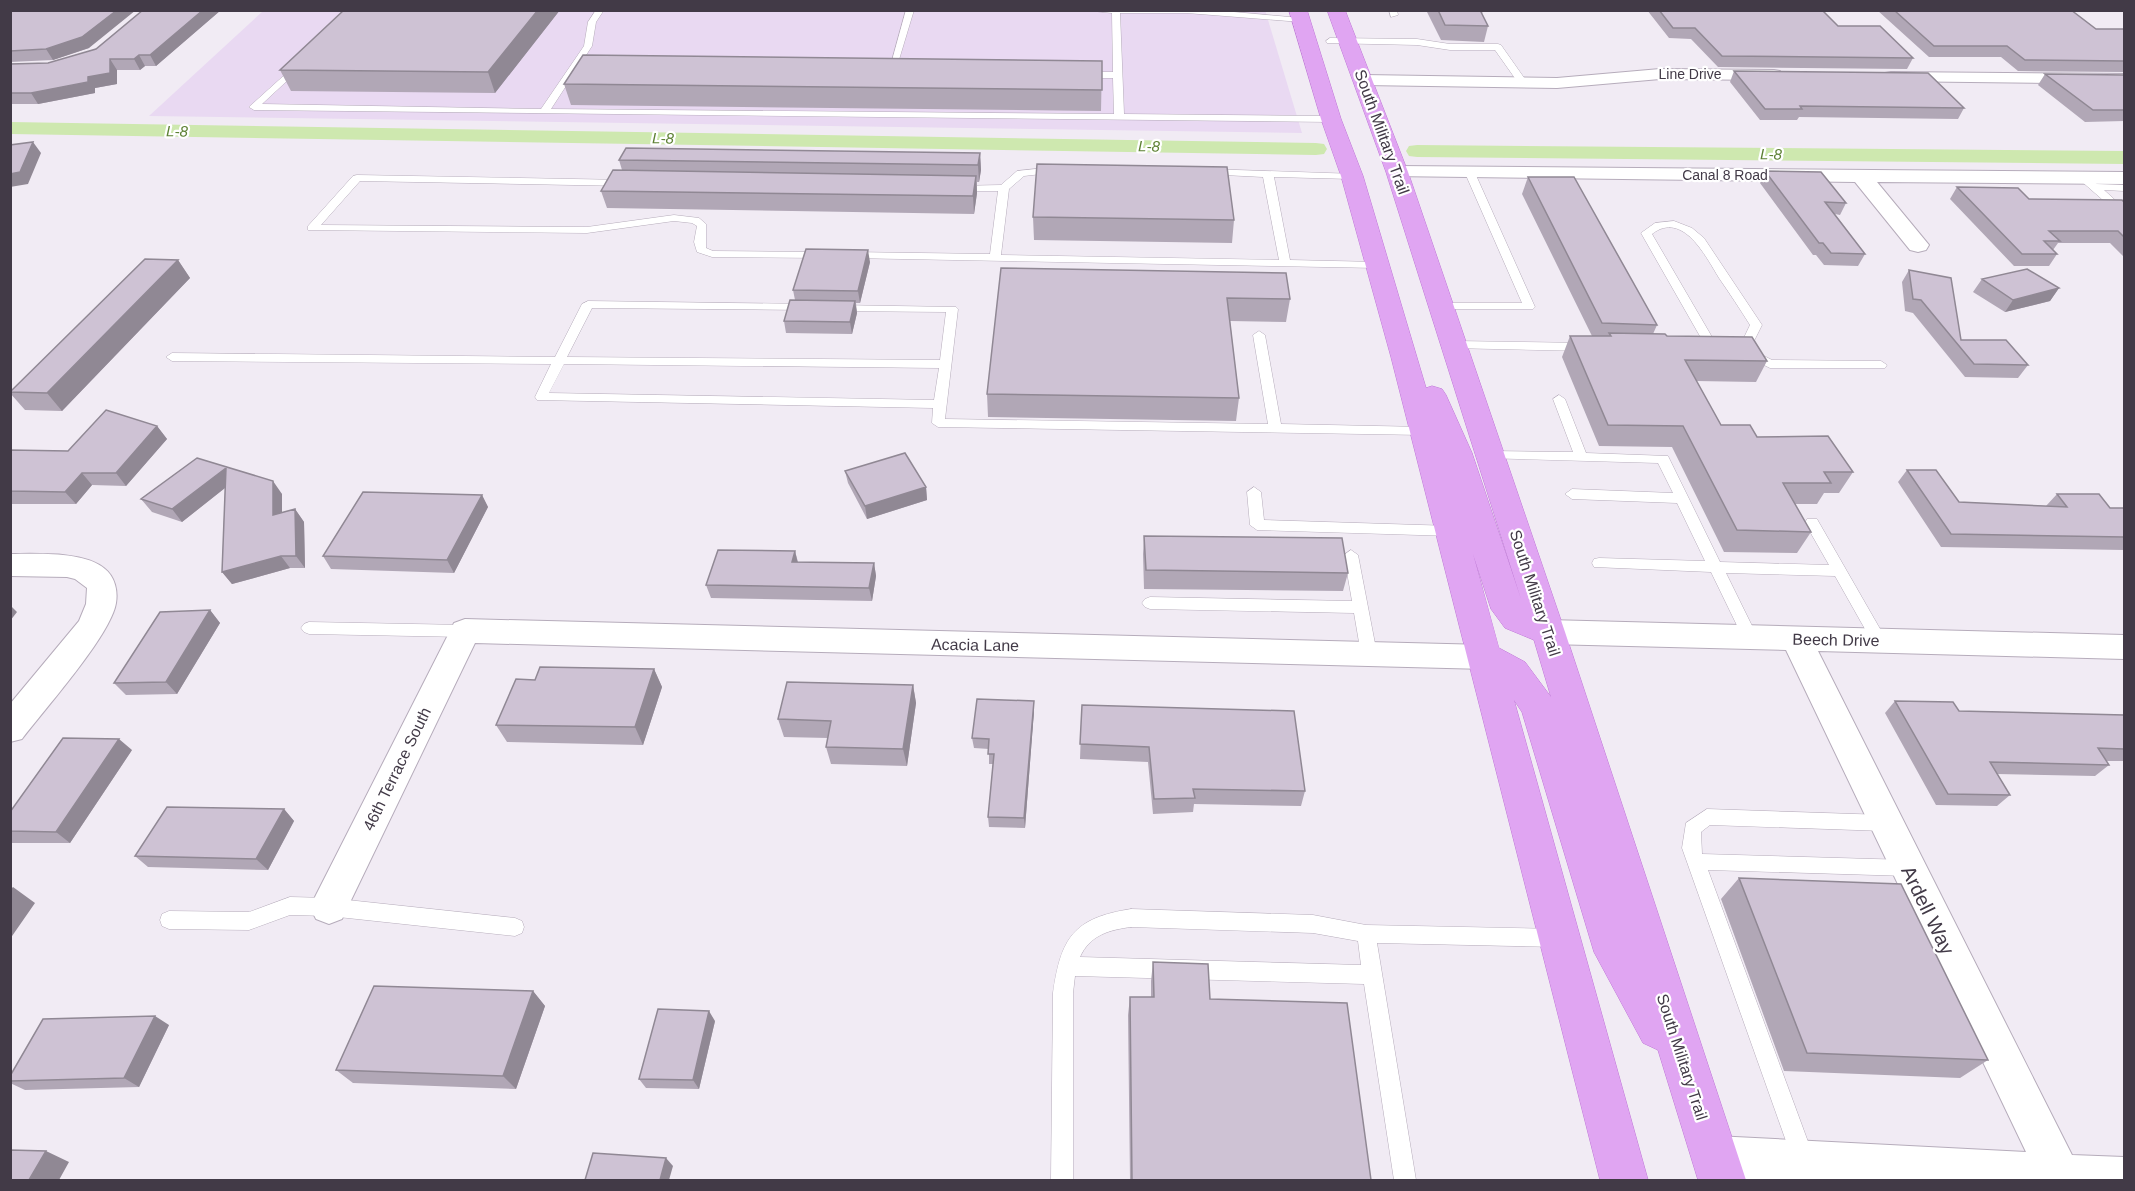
<svg xmlns="http://www.w3.org/2000/svg" width="2135" height="1191" font-family="Arial,sans-serif">
<style>
.commercial{fill:#e9d9f2}
.lines{fill:none;stroke-linecap:round;stroke-linejoin:round}
.canal{fill:#cee8af;fill-rule:evenodd}
.lane-casing{stroke:#b6acbb;stroke-width:1}
.street-casing{stroke:#b6acbb;stroke-width:2}
.primary-casing{stroke:#be77d6;stroke-width:1}
.lane{fill:#fff;fill-rule:evenodd}
.street{fill:#fff;fill-rule:evenodd}
.primary{fill:#e0a5f2;fill-rule:evenodd}
.wall{fill:#b1a7b6}
.shaded-wall{fill:#908894}
.building{fill:#cec2d4;stroke:#908894;stroke-width:1.5}
.labels{text-anchor:middle;dominant-baseline:central;stroke-width:4.5;stroke-linejoin:round;paint-order:stroke}
.far-street-label{font-size:14px;fill:#423a47;stroke:#fff}
.far-water-label{font-size:15px;font-style:italic;fill:#5d8134;stroke:#fff}
.street-label{font-size:16px;fill:#423a47;stroke:#fff}
.near-street-label{font-size:20px;fill:#423a47;stroke:#fff}
</style>
<rect width="100%" height="100%" fill="#f1ebf4"/>
<path class="commercial" d="M1265,10L1302,133L149,116L263,11Z"/>
<g class="lines">
<path class="canal" d="M10,122L1316,143L1324,144L1327,149L1324,154L1316,155L10,134Z
M1417,145L2124,151V164L1417,157L1409,156L1406,151L1409,146Z"/>
<g class="lane-casing">
<path id="lane" d="M596,10H604L596,22L592,46L551,109L1114,114L1113,78H1083L1079,75L1083,72H1113L1112,13L1083,10H1212L1301,18L1305,20L1301,22L1187,13H1120L1124,114L1331,116L1336,119L1331,122L254,110L249,107L300,61L303,62V66L262,104L541,109L584,46L588,22Z
M906,10H914L895,73L888,75Z
M1389,10H1397L1398,15L1391,17Z
M1330,38L1417,39L1450,44H1498L1501,45L1527,82L1519,84L1495,50H1450L1417,45L1327,43L1326,41Z
M1055,167L1060,170L1059,172L1024,176L1009,189L1001,255L1279,260L1263,177L1204,174L1203,172L1208,169L1356,174V178L1352,179L1274,177L1290,260L1378,262L1384,265L1378,268L849,258L843,255L849,252L990,254L998,191H959L955,190V186L1001,185L1017,171Z
M1470,170L1475,173L1535,307L1533,309H1441L1435,306L1441,303H1522L1465,173Z
M357,175L626,180L631,183L626,186L360,181L321,225L587,227L674,215L699,218L706,224V248L713,251L825,252L831,255L825,258L712,257L697,252L694,242L697,226L692,223L674,221L587,233L308,230V226L353,176Z
M2084,175L2097,184L2124,185V191L2104,190L2124,208V216L2120,215L2080,180L2079,178Z
M1674,221L1692,228L1704,238L1762,325L1750,349L1772,360L1881,361L1887,365L1885,368H1770L1740,353L1738,350L1750,325C1740,309 1730,294 1719,278C1706,257 1683,210 1652,234L1719,349L1717,352H1709L1641,233L1655,223Z
M588,301L808,304L814,307L808,310L592,308L567,357L940,360L946,312L835,311L829,308L835,305L956,307L958,309L945,419L1268,424L1253,335L1259,331L1265,335L1281,424L1424,427L1431,431L1424,435L938,427L932,423L933,408L537,400L535,397L551,364L172,361L166,357L172,353L555,357L582,304ZM564,364L939,368L934,400L549,393Z
M1454,341L1586,343L1592,347L1586,351L1450,348L1448,345Z
M1559,395L1565,399L1586,453L1668,456L1720,562L1829,565L1805,523L1807,519H1817L1887,641L1884,645H1874L1835,576L1726,573L1758,638L1755,642H1745L1711,572L1594,567L1592,563L1594,559L1599,558L1705,561L1677,503L1572,499L1565,494L1572,489L1673,493L1658,463L1485,458L1483,455L1490,451L1573,452L1553,399Z
M1254,487L1261,492L1264,520L1452,526L1459,531L1452,536L1257,530L1250,525L1247,492Z
M1351,550L1358,555L1377,654L1375,658H1363L1361,654L1354,613L1150,609L1145,607L1142,603L1145,599L1150,597L1352,601L1344,555Z
M309,622L465,625L470,627L473,631L470,635L465,637L309,634L304,632L301,628L304,624Z
M1707,809L1885,815L1891,818L1894,823L1891,828L1885,831L1710,825L1701,832L1702,854L1908,860L1914,862L1917,868L1914,874L1908,876L1708,870L1814,1158L1811,1166L1803,1169L1795,1166L1792,1158L1682,848L1686,823Z
M290,897L329,898L515,918L522,921L524,927L522,933L515,936L329,916L290,915L249,930L169,929L162,926L160,920L162,914L169,911L249,912Z
M1131,909L1313,915L1366,925L1558,929L1565,932L1567,938L1565,944L1558,947L1377,943L1416,1180H1394L1364,984L1075,976L1073,993V1180H1051L1053,993C1061,938 1073,918 1131,909ZM1131,927L1313,933L1358,941L1361,965L1080,957C1090,935 1109,930 1131,927Z"/>
</g>
<g class="street-casing">
<path id="street" d="M1660,69L1774,70L1780,71L1783,75L1780,79L1774,80L1660,79L1557,88L1364,85L1358,84L1355,80L1358,76L1364,75L1557,78Z
M1891,72L2124,74V84L1885,81L1882,77L1885,73Z
M1397,166L2124,172V184L1877,182L1929,245L1926,250L1918,252L1910,250L1855,182L1390,176L1387,172L1390,168Z
M10,554C36,554 85,551 105,569C115,577 118,591 116,603C111,635 44,710 22,739L10,742V704L79,621L86,604L87,588L75,579L67,577L10,576Z
M465,619L1486,645L1497,648L1502,657L1497,666L1486,669L475,643L342,919L329,924L316,919L310,907L316,895L450,631L454,623Z
M1548,620L2124,635V659L1818,651L2072,1155L2124,1157V1180H1715L1700,1173L1693,1158L1700,1143L1715,1136L2026,1152L1786,650L1548,644L1537,640L1533,632L1537,624Z"/>
</g>
<g class="primary-casing">
<path id="primary" d="M1289,10H1307L1341,119L1363,176L1426,388L1432,386L1442,389L1446,395L1472,453L1521,599L1386,172L1327,10H1345L1408,172L1565,632L1746,1180H1698L1658,1050L1643,1043L1594,952L1522,712L1514,700L1648,1180H1600L1391,357L1341,176L1321,119ZM1473,554L1491,609L1505,628L1534,640L1551,697L1525,662L1499,648Z"/>
</g>
<use href="#lane" class="lane"/>
<use href="#street" class="street"/>
<use href="#primary" class="primary"/>
</g>
<path class="wall" d="M10,10L89,48L53,60L10,62Z
M143,10H221L156,66H145L140,70H117V84L95,88V93L38,104H10V64L48,63L96,49Z
M344,10H560L495,93L291,91L280,70Z
M1426,10H1483L1482,14L1488,26L1484,42L1441,40Z
M1647,10H1822L1838,26L1913,58L1907,69L1718,67L1691,39L1669,38Z
M1877,10H2071L2096,29H2124V72L2018,71L2001,57H1929Z
M1102,61L1101,111L571,105L564,84Z
M1734,71L1964,108L1958,119L1799,117L1797,120H1760L1730,82Z
M2045,74L2124,75V121L2085,122L2038,85Z
M980,153L981,170L979,182H977V193L974,214L607,208L601,191L622,170L619,160Z
M1765,171L1846,203L1840,215L1835,214L1865,254L1858,266L1824,265L1816,255H1813L1760,183Z
M1528,177L1657,325L1653,334L1767,361L1756,382L1696,381L1721,425L1757,437L1853,472L1839,493H1824L1817,504H1795L1811,532L1797,553L1724,552L1672,447L1599,446L1562,357L1570,336H1592L1522,194Z
M1957,187L2029,199L2124,202V257L2110,243H2058L2053,250L2057,254L2049,266H2014L1950,199Z
M1033,217L1234,220L1232,243L1034,240Z
M178,260L190,278L62,411L25,410L10,393V391Z
M870,262L860,303H856L857,313L852,334L786,333L784,321L795,300L793,290Z
M1909,270L1961,340L2028,365L2018,378L1965,377L1913,313L1905,311L1902,282Z
M1286,273L1290,299L1286,322L1230,321L1239,398L1236,421L988,417L987,394Z
M1982,279L2059,288L2050,301L2005,312L1973,292Z
M157,426L167,439L126,486L92,485L76,504H10V450L68,451Z
M197,458L282,494V513L295,509L304,522L305,568H290L232,584L222,572L225,488L182,522L152,512L141,499Z
M1907,470L1959,502L2046,506L2057,494L2110,508H2124V550L1941,547L1898,482Z
M845,471L926,487L927,500L867,519L848,483Z
M482,495L488,507L454,573L331,569L323,556Z
M1144,536L1348,573L1343,591L1144,589L1143,554Z
M795,551L798,562L874,563L876,576L872,601L711,598L706,585Z
M210,610L220,623L177,694L126,695L114,683Z
M654,669L662,687L643,745L507,742L496,725L535,680Z
M913,685L916,703L907,766L831,764L826,747L828,738L784,737L778,719Z
M1895,701L1959,711L2124,715V761H2106L2109,765L2095,776L1997,774L2010,795L1997,806L1936,805L1885,713Z
M1082,705L1305,791L1301,806L1194,804L1193,812L1153,814L1148,762L1080,759Z
M1034,711L1025,828L989,827L988,817L993,764H989V749L974,748L972,738Z
M132,750L70,843H12L10,842V812Z
M284,809L294,821L268,870L148,867L135,856Z
M1739,878L1988,1060L1960,1078L1784,1071L1721,899Z
M1153,962L1210,999L1371,1180H1130L1128,1015L1130,997H1151V981Z
M533,991L545,1006L516,1089L353,1083L336,1070Z
M715,1021L699,1089L646,1088L639,1079Z
M169,1025L139,1087L25,1090L10,1083V1076Z"/>
<path class="shaded-wall" d="M117,10H136L89,48L53,60L46,49Z
M203,10H221L156,66L150,55Z
M538,10H560L495,93L488,72Z
M139,55L145,66L140,70L134,59Z
M110,59L117,70V84L95,88V93L38,104L31,93L88,77Z
M33,142L41,153L28,184L10,187V174Z
M980,153L981,170L979,182L978,165Z
M976,176L977,193L974,214L973,196Z
M868,250L870,262L860,303L858,291Z
M178,260L190,278L62,411L47,393Z
M2059,288L2050,301L2005,312L2013,300Z
M855,301L857,313L852,334L850,322Z
M157,426L167,439L126,486L116,473Z
M226,468L235,480L182,522L172,509Z
M82,473L92,485L76,504L65,492Z
M273,481L282,494V528L273,515Z
M926,487L927,500L867,519L865,506Z
M482,495L488,507L454,573L447,560Z
M295,509L304,522L305,568L296,556Z
M795,551L798,564L792,562Z
M281,556L290,568L232,584L222,572Z
M874,563L876,576L872,601L869,588Z
M10,605L17,612L10,621Z
M210,610L220,623L177,694L166,682Z
M654,669L662,687L643,745L635,727Z
M913,685L916,703L907,766L903,749Z
M1034,701V711L1025,828L1024,818Z
M119,739L132,750L70,843L56,832Z
M284,809L294,821L268,870L256,859Z
M13,887L35,903L10,939V890Z
M533,991L545,1006L516,1089L503,1076Z
M709,1011L715,1021L699,1089L693,1080Z
M155,1016L169,1025L139,1087L124,1078Z
M46,1151L69,1162L59,1180H29Z
M666,1158L673,1166L669,1180H660Z"/>
<path class="building" d="M10,10H117L82,37L46,49L10,51Z
M143,10H203L150,55H139L134,59H110V73L88,77V82L31,93H10V64L48,63L96,49Z
M344,10H538L488,72L280,70Z
M1438,10H1480L1488,26L1445,25Z
M1659,10H1822L1838,26H1880L1913,58L1722,56L1695,28H1673Z
M1894,10H2071L2096,29H2124V61L2025,60L2007,46H1934Z
M583,55L1102,61V90L564,84Z
M1734,71L1928,73L1964,108L1800,106L1802,109H1765Z
M2045,74L2124,75V110H2093Z
M33,142L20,172L10,174V145Z
M626,148L980,153L978,165L619,160Z
M1037,164L1227,167L1234,220L1033,217Z
M613,170L976,176L973,196L601,191Z
M1765,171L1821,172L1846,203L1825,202L1865,254L1831,253L1823,243H1819Z
M1528,177H1574L1657,325L1602,323Z
M1957,187L2018,188L2029,199L2122,200L2124,202V237L2118,231H2049L2060,241H2044L2057,254H2022Z
M806,249L868,250L858,291L793,290Z
M145,259L178,260L47,393L10,392Z
M1001,268L1286,273L1290,299L1227,298L1239,398L987,394Z
M2027,269L2059,288L2013,300L1982,279Z
M1909,270L1951,278L1961,340H2006L2028,365L1974,364L1921,300L1913,299Z
M790,300L855,301L850,322L784,321Z
M1609,333L1665,334L1667,336L1752,337L1767,361L1685,360L1721,425H1750L1757,437L1828,436L1853,472H1824L1831,483H1783L1811,532L1737,530L1683,426L1608,425L1570,336H1611Z
M106,410L157,426L116,473H82L65,492L10,491V450L68,451Z
M905,453L926,487L865,506L845,471Z
M197,458L273,481V515L295,509L296,556H281L222,572L226,468L172,509L141,499Z
M1907,470H1936L1959,502L2067,507L2057,494H2099L2110,508H2124V537L1951,534Z
M363,492L482,495L447,560L323,556Z
M1144,536L1342,538L1348,573L1146,570Z
M718,550L795,551L792,562L874,563L869,588L706,585Z
M210,610L166,682L114,683L160,612Z
M540,667L654,669L635,727L496,725L516,679L535,680Z
M787,682L913,685L903,749L826,747L831,721L778,719Z
M977,699L1034,701L1024,818L988,817L994,754H988L989,739L972,738Z
M1895,701L1953,702L1959,711L2124,715V749L2098,748L2109,765L1990,762L2010,795L1948,794Z
M1082,705L1294,711L1305,791L1193,789L1195,798L1154,799L1149,747L1080,744Z
M63,738L119,739L56,832L10,831V812Z
M167,807L284,809L256,859L135,856Z
M1739,878L1901,884L1988,1060L1807,1053Z
M1153,962L1208,964L1210,999L1347,1003L1371,1180H1132L1130,997H1154Z
M374,986L533,991L503,1076L336,1070Z
M658,1009L709,1011L693,1080L639,1079Z
M155,1016L124,1078L10,1081V1076L43,1019Z
M10,1150L46,1151L29,1180H10Z
M593,1153L666,1158L660,1180H585Z"/>
<g class="labels">
<g class="far-street-label">
<text x="1690" y="74">Line Drive</text>
<text x="1725" y="175">Canal 8 Road</text>
</g>
<g class="far-water-label">
<text transform="translate(177 131) rotate(1)">L-8</text>
<text transform="translate(663 138) rotate(1)">L-8</text>
<text transform="translate(1149 146) rotate(1)">L-8</text>
<text transform="translate(1771 154) rotate(1)">L-8</text>
</g>
<g class="street-label">
<text transform="translate(1382 132) rotate(70)">South Military Trail</text>
<text transform="translate(1535 593) rotate(72)">South Military Trail</text>
<text transform="translate(1836 640) rotate(1)">Beech Drive</text>
<text transform="translate(975 645) rotate(1)">Acacia Lane</text>
<text transform="translate(397 769) rotate(-64)">46th Terrace South</text>
<text transform="translate(1682 1057) rotate(72)">South Military Trail</text>
</g>
<g class="near-street-label">
<text transform="translate(1928 910) rotate(64)">Ardell Way</text>
</g>
</g>
<rect width="2135" height="1191" fill="none" stroke="#423a47" stroke-width="24"/>
</svg>
